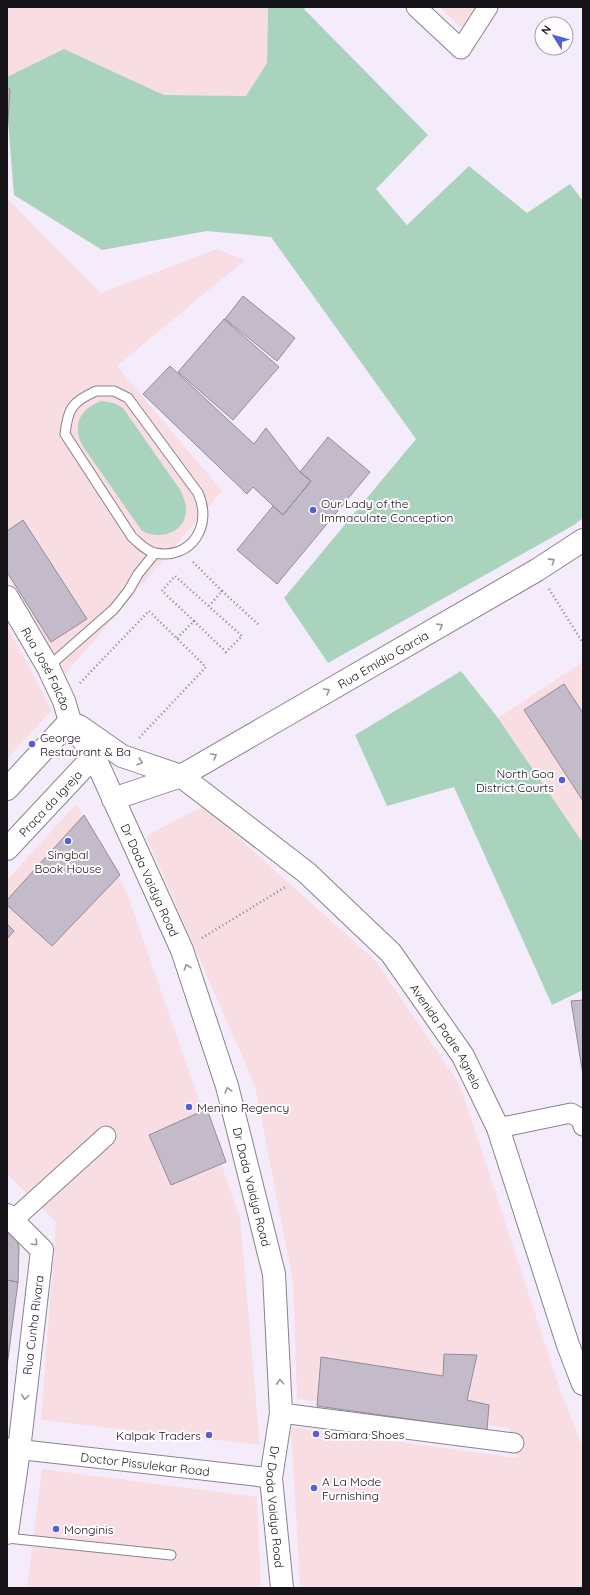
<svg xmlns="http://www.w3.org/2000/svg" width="590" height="1595" font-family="Quicksand,sans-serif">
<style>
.commercial{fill:#f8dee3}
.green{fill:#aad3be}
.building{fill:#c3bbc9;stroke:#938b99}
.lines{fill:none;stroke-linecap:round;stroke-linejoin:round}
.lane-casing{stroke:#89828f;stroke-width:11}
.street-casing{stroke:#89828f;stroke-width:21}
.secondary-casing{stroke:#89828f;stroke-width:24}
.path{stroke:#8a848e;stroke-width:2.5;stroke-dasharray:1 3;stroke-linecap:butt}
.lane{stroke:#fff;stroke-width:9}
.street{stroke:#fff;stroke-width:19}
.secondary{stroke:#fff;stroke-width:22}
.oneway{stroke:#979598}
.poi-dot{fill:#555ed5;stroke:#fefcff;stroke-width:1.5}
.labels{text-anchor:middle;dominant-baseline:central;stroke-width:4;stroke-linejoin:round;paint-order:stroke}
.poi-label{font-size:12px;fill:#171419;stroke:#fefcff;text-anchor:start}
.street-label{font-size:12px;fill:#171419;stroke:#fefcff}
</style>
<rect width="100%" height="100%" fill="#f5ecfb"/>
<path class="commercial" d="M7,7H268L267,63L246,96L164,95L64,49L7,77Z
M439,7H484L468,33Z
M7,198L101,293L217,249L245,260L117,366L222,491L62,678L7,575Z
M7,626L52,710L7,759Z
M583,662V843L498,718Z
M76,804L126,890L240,1218L260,1445L41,1420L56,1222L7,1174V880Z
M203,806L375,960L460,1085L562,1395L583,1448V1588H300L291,1427L518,1458L509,1428L297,1399L293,1282L255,1086L146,836Z
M42,1469L257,1497L261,1588H27Z"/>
<path class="green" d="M268,7H306L304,9L428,135L376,189L407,225L469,166L527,213L570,184L583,201V518L574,525L328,663L284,598L416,439L271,237L207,231L102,250L14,195L7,110V77L64,49L164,95L246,96L267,63Z
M101,401L114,403L123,408L181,491C183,497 186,502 186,509C187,532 160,541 142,531L82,445C72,424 80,409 101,401Z
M461,671L498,718L583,843V990L552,1005L454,787L387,806L355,735Z"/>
<path class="building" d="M7,89H10L7,133Z
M243,296L295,338L277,361L225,319Z
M224,319L279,367L233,420L178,372Z
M170,366L254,444L266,428L300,472L311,481L283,515L253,487L247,494L143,394Z
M328,437L370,472L277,584L237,550L273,506L283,515L311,481L300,472Z
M23,520L87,619L51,642L7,572V531Z
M564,684L583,713V801L524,710Z
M84,815L120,875L52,946L7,905V900Z
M7,924L14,931L7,939Z
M583,1000V1075L571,1001Z
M207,1109L226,1162L171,1185L149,1135Z
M7,1231L17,1240L19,1247L18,1282L7,1280Z
M7,1280L18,1282L7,1366Z
M444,1354L477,1355L467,1400L489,1405L487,1430L317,1406L321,1357L443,1376Z"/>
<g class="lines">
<g class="lane-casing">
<path id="lane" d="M96,391H114L128,398L198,493C213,525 192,560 155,553C146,551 139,543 132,537L65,434C68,408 72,402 96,391Z
M48,667L114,609L129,590L138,574L155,553
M7,1538L171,1555"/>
</g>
<g class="street-casing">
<g id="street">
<path d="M416,7L461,49L488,7"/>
<path d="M498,1128L571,1113L581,1119L583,1126"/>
<path d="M12,1221L106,1136"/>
<path d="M281,1413L514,1443"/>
<path id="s1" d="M7,1448L271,1478"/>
</g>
</g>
<g class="secondary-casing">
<g id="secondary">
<path id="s2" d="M7,597L48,667L64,701L70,721L94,756L182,950L227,1086L274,1274L281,1413L271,1478L282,1588"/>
<path id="s3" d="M79,726L122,756L181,776L307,873L391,953L463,1056L498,1128L568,1345L583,1384"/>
<path d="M7,789L70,721"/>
<path id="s4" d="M113,799L181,776L537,570L583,540"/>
<path id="s5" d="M7,849L94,756"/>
<path d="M7,1215L42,1250L19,1450L7,1533"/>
</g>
</g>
<path class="path" d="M193,562L222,591L209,606
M549,589L583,643
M222,591L259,625
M177,638L194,621L162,591L175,576L242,636L226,652L194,621
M80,683L149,611L206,667L139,738
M202,938L287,886"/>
<use href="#lane" class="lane"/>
<use href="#street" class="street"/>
<use href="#secondary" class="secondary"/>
</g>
<defs><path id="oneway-chevron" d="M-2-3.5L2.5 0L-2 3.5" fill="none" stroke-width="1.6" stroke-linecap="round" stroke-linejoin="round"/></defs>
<g class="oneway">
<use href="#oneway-chevron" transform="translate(552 561) rotate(-33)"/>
<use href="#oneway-chevron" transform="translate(440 626) rotate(-30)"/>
<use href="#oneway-chevron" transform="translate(327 691) rotate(-30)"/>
<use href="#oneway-chevron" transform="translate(214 756) rotate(-30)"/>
<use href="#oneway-chevron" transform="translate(140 762) rotate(19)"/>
<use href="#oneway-chevron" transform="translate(187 967) rotate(-109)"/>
<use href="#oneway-chevron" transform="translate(228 1090) rotate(-105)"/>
<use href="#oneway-chevron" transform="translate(35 1243) rotate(45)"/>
<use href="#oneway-chevron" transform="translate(280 1382) rotate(-93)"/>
<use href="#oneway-chevron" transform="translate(25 1397) rotate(97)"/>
</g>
<g class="poi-dot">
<circle cx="313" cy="510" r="4"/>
<circle cx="32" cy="744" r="4"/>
<circle cx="562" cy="780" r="4"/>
<circle cx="68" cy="841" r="4"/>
<circle cx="189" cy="1107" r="4"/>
<circle cx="316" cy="1434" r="4"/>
<circle cx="209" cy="1435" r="4"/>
<circle cx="314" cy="1488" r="4"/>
<circle cx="56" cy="1529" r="4"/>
</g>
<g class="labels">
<g class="poi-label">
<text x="321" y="503">Our Lady of the<tspan x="321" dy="14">Immaculate Conception</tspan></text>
<text x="40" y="737">George<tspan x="40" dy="14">Restaurant &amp; Ba</tspan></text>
<text x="554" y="773" text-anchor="end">North Goa<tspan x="554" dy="14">District Courts</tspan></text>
<text x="68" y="854" text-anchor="middle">Singbal<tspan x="68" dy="14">Book House</tspan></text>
<text x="197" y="1107">Menino Regency</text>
<text x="324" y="1434">Samara Shoes</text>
<text x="201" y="1435" text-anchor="end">Kalpak Traders</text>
<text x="322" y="1481">A La Mode<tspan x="322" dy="14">Furnishing</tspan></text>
<text x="64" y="1529">Monginis</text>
</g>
<g class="street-label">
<text stroke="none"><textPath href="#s4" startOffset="305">Rua Emídio Garcia</textPath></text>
<text stroke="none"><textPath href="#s2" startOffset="82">Rua José Falcão</textPath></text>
<text stroke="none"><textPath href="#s5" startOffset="63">Praça da Igreja</textPath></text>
<text stroke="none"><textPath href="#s2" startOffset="318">Dr Dada Vaidya Road</textPath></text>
<text stroke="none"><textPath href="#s3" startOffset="490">Avenida Padre Agnelo</textPath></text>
<text stroke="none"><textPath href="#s2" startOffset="642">Dr Dada Vaidya Road</textPath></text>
<text transform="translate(33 1325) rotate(-83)">Rua Cunha Rivara</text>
<text stroke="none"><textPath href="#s1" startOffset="139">Doctor Pissulekar Road</textPath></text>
<text stroke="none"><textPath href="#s2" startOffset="966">Dr Dada Vaidya Road</textPath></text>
</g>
</g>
<rect width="590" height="1595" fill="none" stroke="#171419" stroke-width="16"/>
<g transform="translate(554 36) rotate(307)"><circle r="19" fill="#fefcff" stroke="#a29fa3"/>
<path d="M0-3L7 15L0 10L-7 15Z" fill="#555ed5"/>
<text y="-6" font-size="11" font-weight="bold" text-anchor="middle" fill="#171419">N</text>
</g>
</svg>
